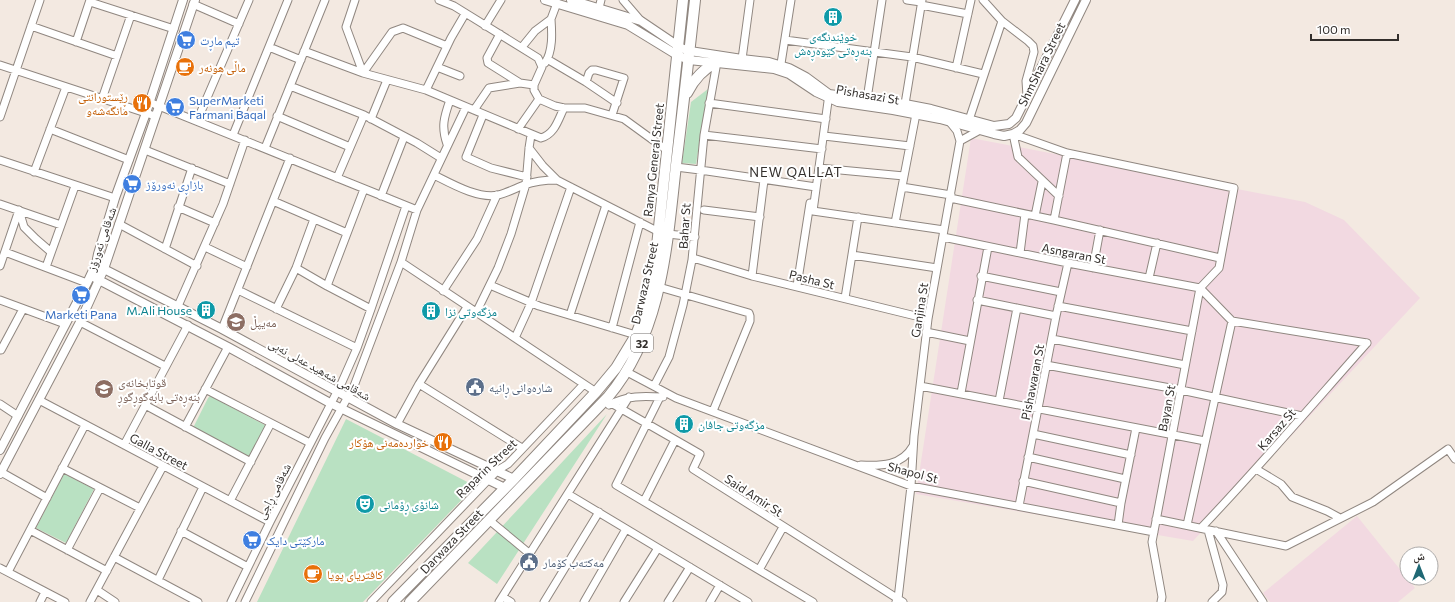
<svg xmlns="http://www.w3.org/2000/svg" width="1455" height="602" font-family="Commissioner,'Noto Naskh Arabic',sans-serif">
<style>
.industrial{fill:#f2d9e1}
.green{fill:#b9e1c2}
.lines{fill:none;stroke-linecap:round;stroke-linejoin:round}
.minor-casing{stroke:#908780;stroke-width:9}
.major-casing{stroke:#908780;stroke-width:10}
.highway-casing{stroke:#908780;stroke-width:12}
.minor{stroke:#fff;stroke-width:7}
.major{stroke:#fff;stroke-width:8}
.highway{stroke:#fff;stroke-width:10}
.labels{text-anchor:middle;dominant-baseline:central;stroke-width:4;stroke-linejoin:round;paint-order:stroke}
.shield{fill:#fff;stroke:#706d6b;stroke-width:1}
.shield-label{font-size:11px;font-weight:bold;fill:#322e2b}
.culture-label{font-size:12px;fill:#0d838f;stroke:#fff;text-anchor:start}
.shop-label{font-size:12px;fill:#366cbe;stroke:#fff;text-anchor:start}
.street-label{font-size:12px;fill:#322e2b;stroke:#fff}
.food-label{font-size:12px;fill:#c56008;stroke:#fff;text-anchor:start}
.education-label{font-size:12px;fill:#785e54;stroke:#fff;text-anchor:start}
.service-label{font-size:12px;fill:#4e5e75;stroke:#fff;text-anchor:start}
.neighbourhood-label{font-size:13px;letter-spacing:1px;fill:#322e2b;stroke:#fff}
</style>
<rect width="100%" height="100%" fill="#f3e9e1"/>
<path class="industrial" d="M971,138L1305,202L1344,220L1420,298L1193,541L916,494Z
M1357,516L1415,588L1398,602H1270L1263,593Z"/>
<path class="green" d="M708,89L696,164L682,163L691,102Z
M210,396L265,425L266,427L251,456L249,457L193,428L208,398Z
M607,414L497,584L468,563Z
M346,419L475,486L363,602H257Z
M64,474L94,489L66,543L36,528Z"/>
<g class="lines">
<g class="minor-casing">
<path id="minor" d="M355,0L346,27L363,73
M439,0L454,6L538,58L542,67L534,85V90L539,99L555,106L564,108H585L624,119L668,151
M623,0L641,21
M907,0L921,2
M983,0L1002,21L1028,41L1033,46L1034,52L1026,81L1027,96
M90,2L174,29
M193,4L239,24
M921,5L968,14
M599,8L601,0
M31,26L117,56
M485,26L501,0
M500,34L487,58L488,63L520,83
M785,40L912,57L983,74
M76,42L90,0
M269,47L301,60
M522,47L535,31L551,19L557,3
M304,51L363,73L426,90L541,138C555,134 558,120 564,108
M547,59L586,82L617,103
M742,59L750,0
M545,63C553,51 552,33 551,19
M0,65L155,116
M437,67L460,76
M956,68L971,0
M780,70L791,0
M363,73L392,32L403,28L447,46
M586,82L589,73L592,70H596L624,78L612,115
M290,86L364,115L417,143L441,158
M426,90L451,38L465,14
M829,94L813,211L944,230
M102,99L131,15
M867,99L882,0
M149,102L417,210
M709,103L826,119
M905,104L922,0
M474,110L489,88L520,83L534,85
M483,115L466,157L491,168L527,177
M277,116L350,147
M0,117L40,0
M371,119L387,80
M969,120L1002,21
M197,121L249,0
M50,129L129,160
M518,129L539,99
M1013,134L1067,153L1234,188L1219,268L1200,288
M1013,134L1018,157L1059,196
M233,135L288,0
M704,135L822,149
M824,136L910,146
M960,141L980,130
M447,144C441,127 444,117 450,100
M265,148L325,0
M529,148L543,166L557,180
M145,150L230,184
M0,160L115,198
M676,167L700,170L816,187
M819,168L904,176
M34,172L66,87
M434,175C452,184 478,199 498,195C507,193 516,188 524,185C535,181 546,180 557,180L659,232
M337,178L364,115
M902,187L951,195
M381,196L404,137
M950,198L1054,220L1220,258
M273,201L347,233
M0,204L61,225
M178,207L215,223
M19,210L24,227L36,239L51,252
M704,210L760,217
M1035,216L1042,182
M1054,220L1067,153
M895,223L916,114
M119,224L197,266
M668,234L695,237
M943,237L1068,263L1200,288
M205,247L247,267
M165,249L192,168
M5,252L87,283
M1020,253L1025,214
M852,255L937,268
M693,258L752,276L928,319
M401,262L596,392
M0,266L19,210
M46,267L75,186
M296,268L327,286L371,309
M1093,268L1100,230
M752,276L764,180
M981,276L1061,292
M1149,278L1157,243
M490,285L539,306L636,335
M327,286L364,189
M797,286L810,203
M659,287L749,313L750,316V321L713,411
M1200,288L1232,321L1367,343
M238,290L357,348
M443,291L477,239L497,195
M845,298L858,217
M0,300L65,324
M977,300L1056,316
M178,306L223,204L245,140
M1058,306L1192,331
M276,309L296,268L314,219
M476,313L498,268L511,234L526,184L529,148L531,135
M570,315L606,205
M80,322L165,366
M612,328L640,222
M222,329L290,158
M926,332L970,341
M515,338L531,303L571,187
M1052,339L1185,365
M0,350H1L23,309
M1046,365L1181,390L1302,416
M627,372L676,398L911,486L1154,532
M419,384L522,448
M654,386L669,357L683,305L692,260L704,135L717,62
M920,386L1205,441
M205,389L310,443
M961,393L988,247
M660,397L616,485L813,602
M39,400L270,522
M999,401L1017,308
M611,403L700,454L693,469L903,602
M0,404L18,416
M145,405L251,462
M609,405C627,395 644,396 663,397
M397,424L419,384L467,307
M185,427L228,347
M1033,434L1131,455
M124,445L188,325
M1028,457L1125,479
M861,465C881,466 902,466 913,446
M62,468L140,508
M1256,469L1281,484L1292,497L1327,511L1340,518
M1,472L47,498
M1023,481L1121,503
M568,494L748,602
M230,501L271,423
M644,501L675,440
M1019,506L1056,316L1068,263
M1156,519L1286,546L1373,502L1448,449L1455,459
M489,520L530,554
M1118,525L1121,503L1136,428
M1187,525L1232,321
M1201,528C1258,468 1312,405 1367,343
M30,530L107,571
M1208,530L1223,585L1222,592L1212,602
M181,531L248,567
M1216,531L1263,602
M67,550L100,488
M114,557L198,602
M0,568L65,602
M759,570L783,527
M8,572L85,425
M158,580L203,487
M97,590L115,602
M503,597L511,602
M40,602L45,592
M90,602L163,466
M231,602L270,522L342,382L357,348L371,309L406,206
M245,602L325,438L354,386L401,262L417,210L466,107
M371,602L489,479L498,470L508,464L584,384
M499,602L629,397
M544,602L599,512
M584,602L626,529
M624,602L658,548
M668,602L690,567
M710,602L720,585
M896,602L898,599L911,486L914,436L928,319L960,141L957,131L949,121
M1161,602L1162,597L1152,542L1200,288"/>
</g>
<g class="major-casing">
<path id="major" d="M545,0L628,25L677,55L689,60L774,69L789,74L816,92L838,102L893,110L940,119L994,134L1004,136L1013,134L1020,130L1026,123L1086,0
M571,0L641,21L681,48L690,51L742,59L769,62L789,68L806,77L829,94L905,104L931,109L994,126L1009,124L1016,118L1075,0
M100,267L222,329L397,424L514,479
M95,278L228,347L330,403L505,488
M0,450L87,283L96,264L98,254L115,198L146,113L183,0
M0,474L80,322L104,269L195,0"/>
</g>
<g class="highway-casing">
<path id="highway" d="M687,93C694,79 703,69 717,62
M393,602L514,479L596,392L616,368L636,335L641,322L649,289L657,246L683,0
M410,602L608,397C662,333 667,245 676,165C683,110 689,55 695,0"/>
</g>
<use href="#minor" class="minor"/>
<use href="#major" class="major"/>
<use href="#highway" class="highway"/>
</g>
<defs>
<g id="building-disc" transform="scale(1)"><circle r="9.5" fill="#0f9aa8" stroke="#fff"/><path d="M-4-6H4V6H1V3H-1V6H-4ZM-2.5-4.3h1.7v1.8h-1.7ZM.8-4.3h1.7v1.8H.8ZM-2.5-1h1.7V.8h-1.7ZM.8-1h1.7V.8H.8Z" fill="#fff"/></g>
<g id="supermarket-disc" transform="scale(1)"><circle r="9.5" fill="#3f7fe0" stroke="#fff"/><path d="M-6-5.5h2.5l.6 2H6L4.5 2H-2.5L-4.4-4H-6ZM-1.5 3.2a1.3 1.3 0 1 0 .1 0ZM3 3.2a1.3 1.3 0 1 0 .1 0Z" fill="#fff"/></g>
<g id="cafe-disc" transform="scale(1)"><circle r="9.5" fill="#e8710a" stroke="#fff"/><path d="M-5.5-4.5H6V0H3Q3 3.5 0 3.5H-2.5Q-5.5 3.5-5.5 0ZM3-3.2v2h1.7v-2ZM-6 4.5H4V6H-6Z" fill="#fff"/></g>
<g id="restaurant-disc" transform="scale(1)"><circle r="9.5" fill="#e8710a" stroke="#fff"/><path d="M-5-6h1v4h1v-4h1v4h1v-4h1v5L-1.5 .5V6h-2V.5L-5-1ZM5-6V6H3V1.5H1.5Q1.5-4 5-6Z" fill="#fff"/></g>
<g id="school-disc" transform="scale(1)"><circle r="9.5" fill="#8d6e63" stroke="#fff"/><path d="M0-5L7-2L0 1L-7-2ZM-4 1L0 2.5L4 1V4Q0 6-4 4Z" fill="#fff"/></g>
<g id="civic-disc" transform="scale(1)"><circle r="9.5" fill="#5c6f8a" stroke="#fff"/><path d="M-.6-6.5H3V-4.5H.6V-3L4-1V1h2V6H-6V1h2V-1L-.6-3ZM-1.2 2.5V6h2.4V2.5Z" fill="#fff"/></g>
<g id="theatre-disc" transform="scale(1)"><circle r="9.5" fill="#0f9aa8" stroke="#fff"/><path d="M-5-5.5Q0-4 5-5.5V0Q5 5 0 6Q-5 5-5 0ZM-3.3-2.5H-1v1.5H-3.3ZM1-2.5H3.3v1.5H1ZM-2.8 1Q0 5.5 2.8 1Z" fill="#fff"/></g>
</defs>
<g fill-rule="evenodd">
<use href="#building-disc" x="833" y="17"/>
<use href="#supermarket-disc" x="186" y="40"/>
<use href="#cafe-disc" x="185" y="67"/>
<use href="#restaurant-disc" x="142" y="103"/>
<use href="#supermarket-disc" x="175" y="107"/>
<use href="#supermarket-disc" x="132" y="184"/>
<use href="#supermarket-disc" x="81" y="295"/>
<use href="#building-disc" x="206" y="310"/>
<use href="#building-disc" x="431" y="311"/>
<use href="#school-disc" x="236" y="322"/>
<use href="#civic-disc" x="475" y="387"/>
<use href="#school-disc" x="104" y="389"/>
<use href="#building-disc" x="684" y="424"/>
<use href="#restaurant-disc" x="443" y="442"/>
<use href="#theatre-disc" x="365" y="504"/>
<use href="#supermarket-disc" x="252" y="540"/>
<use href="#civic-disc" x="529" y="562"/>
<use href="#cafe-disc" x="313" y="574"/>
</g>
<g class="labels">
<rect class="shield" x="631" y="334" width="22" height="18" rx="3"/>
<g class="shield-label">
<text x="642" y="343">32</text>
</g>
<g class="culture-label">
<text x="833" y="36" text-anchor="middle">خوێندنگەی<tspan x="833" dy="14">بنەڕەتی کێوەڕەش</tspan></text>
<text x="192" y="310" text-anchor="end">M.Ali House</text>
<text x="445" y="311">مزگەوتی نزا</text>
<text x="698" y="424">مزگەوتی جافان</text>
<text x="379" y="504">شانۆی ڕۆمانی</text>
</g>
<g class="shop-label">
<text x="200" y="40">تیم ماڕت</text>
<text x="189" y="100">SuperMarketi<tspan x="189" dy="14">Farmani Baqal</tspan></text>
<text x="146" y="184">بازاڕی نەورۆز</text>
<text x="81" y="314" text-anchor="middle">Marketi Pana</text>
<text x="266" y="540">مارکێتی دایک</text>
</g>
<g class="street-label">
<text transform="translate(1041 64) rotate(-64)">ShmShara Street</text>
<text transform="translate(868 94) rotate(10)">Pishasazi St</text>
<text transform="translate(653 160) rotate(-84)">Ranya General Street</text>
<text transform="translate(684 226) rotate(-86)">Bahar St</text>
<text transform="translate(101 239) rotate(-71)">شەقامی نەورۆز</text>
<text transform="translate(1074 253) rotate(11)">Asngaran St</text>
<text transform="translate(812 279) rotate(14)">Pasha St</text>
<text transform="translate(644 283) rotate(-77)">Darwaza Street</text>
<text transform="translate(919 310) rotate(-81)">Ganjina St</text>
<text transform="translate(320 369) rotate(29)">شەقامی شەهید عەلی نەبی</text>
<text transform="translate(1032 382) rotate(-79)">Pishawaran St</text>
<text transform="translate(1166 408) rotate(-79)">Bayan St</text>
<text transform="translate(1276 429) rotate(-49)">Karsaz St</text>
<text transform="translate(159 451) rotate(28)">Galla Street</text>
<text transform="translate(486 468) rotate(-44)">Raparin Street</text>
<text transform="translate(913 472) rotate(15)">Shapol St</text>
<text transform="translate(273 491) rotate(-63)">شەقامی ڕاجی</text>
<text transform="translate(754 495) rotate(33)">Said Amir St</text>
<text transform="translate(451 541) rotate(-46)">Darwaza Street</text>
</g>
<g class="food-label">
<text x="199" y="67">ماڵی هونەر</text>
<text x="128" y="96" text-anchor="end">ڕێستورانتی<tspan x="128" dy="14">مانگەشەو</tspan></text>
<text x="429" y="442" text-anchor="end">خواردەمەنی هۆکار</text>
<text x="327" y="574">کافتریای پویا</text>
</g>
<g class="education-label">
<text x="250" y="322">مەیپڵ</text>
<text x="118" y="382">قوتابخانەی<tspan x="118" dy="14">بنەڕەتی بابەگوڕگوڕ</tspan></text>
</g>
<g class="service-label">
<text x="489" y="387">شارەوانی ڕانیە</text>
<text x="543" y="562">مەکتەب کۆمار</text>
</g>
<g class="neighbourhood-label">
<text x="796" y="172">NEW QALLAT</text>
</g>
</g>
<g transform="translate(1419 566)"><circle r="19" fill="#ffffff" stroke="#adabaa"/>
<path d="M0-3L7 15L0 10L-7 15Z" fill="#1f6874"/>
<text y="-6" font-size="11" font-weight="bold" text-anchor="middle" fill="#322e2b">ش</text>
</g>
<path d="M1311 34v6h87v-6" fill="none" stroke="#322e2b" stroke-width="2"/>
<text x="1317" y="34" font-size="12" fill="#322e2b" stroke="#ffffff" stroke-width="3" paint-order="stroke">100 m</text>
</svg>
